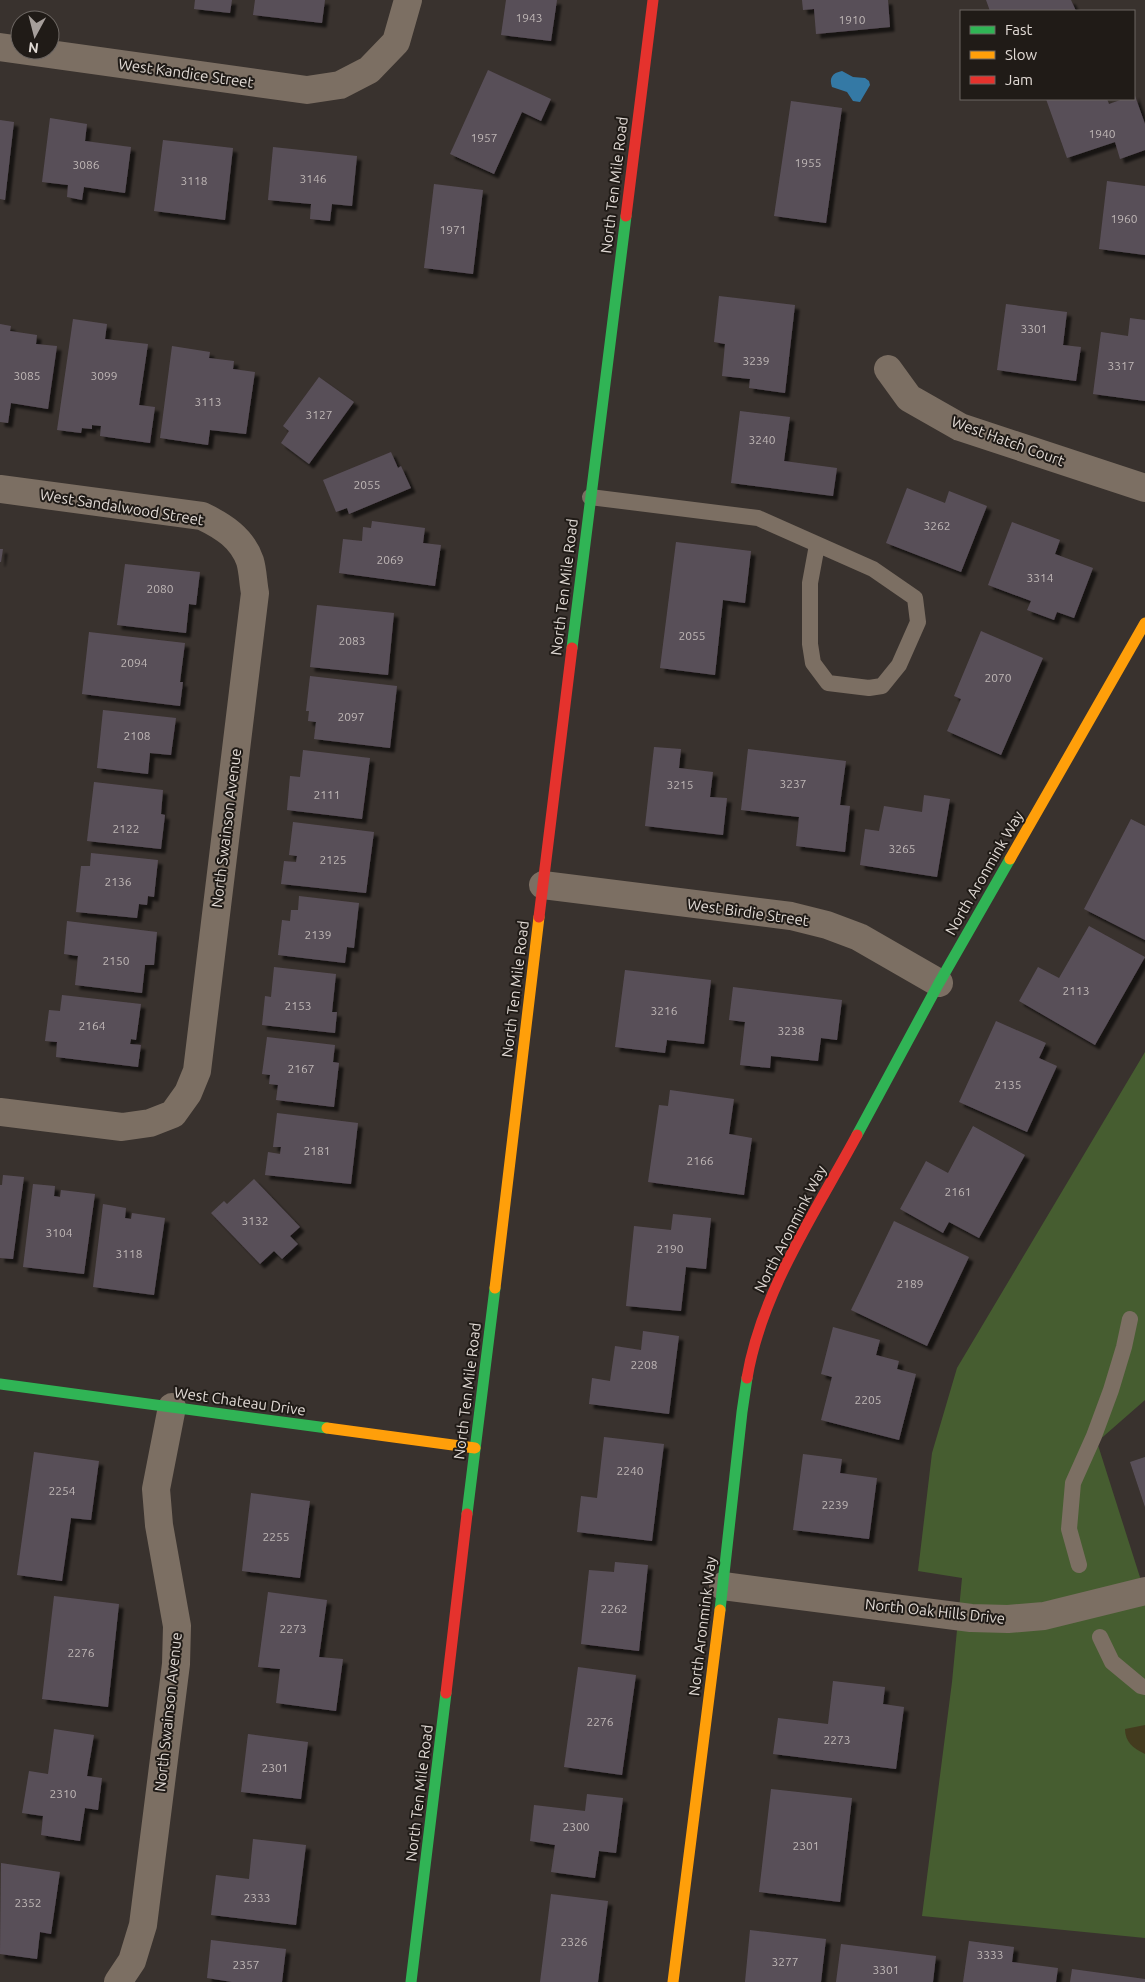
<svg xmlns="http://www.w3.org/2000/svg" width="1145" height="1982" font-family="Ubuntu,sans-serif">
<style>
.green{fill:#465d30}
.sand{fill:#433b1e}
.water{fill:#3479a5}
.building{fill:#594f59;filter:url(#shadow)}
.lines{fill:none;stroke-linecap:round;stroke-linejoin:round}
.lane{stroke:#7c6f63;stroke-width:16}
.street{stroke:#7c6f63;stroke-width:28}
.fast{stroke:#30b455;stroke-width:11}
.slow{stroke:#ff9f0a;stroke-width:11}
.jam{stroke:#e5322d;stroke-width:11}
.labels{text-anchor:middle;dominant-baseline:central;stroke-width:4;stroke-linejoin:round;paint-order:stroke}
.number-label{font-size:12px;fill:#bfb7b6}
.street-label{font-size:15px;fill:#e1dad5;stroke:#201b17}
</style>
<defs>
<filter id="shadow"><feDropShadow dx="4.5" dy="4.5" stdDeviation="1" flood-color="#0009"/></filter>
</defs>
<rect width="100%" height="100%" fill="#39322e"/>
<path class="green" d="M1145,1052V1400L1097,1442L1145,1593V1938L922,1916L952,1682L962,1578L918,1571L932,1453L957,1368Z"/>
<path class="sand" d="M1145,1725V1754C1133,1748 1125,1742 1125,1729Z"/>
<path class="water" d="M842,71L853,77L865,78L869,81L870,85L860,102L853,101L847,92L832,87C829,78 832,73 842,71Z"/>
<path class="building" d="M195,0H232L230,13L194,9Z
M255,0H325L322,23L253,15Z
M506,0H557L551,41L501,35Z
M802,0H888L890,27L816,34L814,9L803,10Z
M986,0H1071L1076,11H990Z
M488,70L551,99L541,121L522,112L494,174L450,154Z
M1134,93L1145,124V150L1120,159L1115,142L1067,158L1046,99H1107L1109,104L1123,99H1134Z
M791,101L842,108L826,223L774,216Z
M50,118L87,124L85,141L131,147L125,193L84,187L82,200L67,197L68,185L42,182Z
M0,120L14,122L5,200L0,199Z
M163,140L233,148L225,220L154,211Z
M273,147L357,156L352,206L332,204L330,221L310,219L311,204L268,200Z
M1107,181L1145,186V255L1099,249Z
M434,184L483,190L473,274L424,268Z
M719,296L795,305L785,393L749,388L750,379L722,376L725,344L714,342Z
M1006,304L1067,312L1063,345L1081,347L1076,381L997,370Z
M1130,318L1145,320V401L1093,394L1101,332L1128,336Z
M73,319L107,324L105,339L148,344L139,405L155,407L150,443L100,436L101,426L92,425V429L82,428L81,433L57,430Z
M0,324L11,326L10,331L37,335L36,344L57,346L48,409L11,403L8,423L0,422Z
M172,346L210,352L209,358L234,361L233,369L255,372L246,434L210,430L208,445L160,438Z
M319,377L354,402L309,464L281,443L289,431L283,426Z
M740,411L790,417L784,461L837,468L833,496L731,483Z
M391,452L398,468L401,466L411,488L349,514L347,508L336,512L323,480Z
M907,488L945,503L949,491L987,506L961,572L886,543Z
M372,521L425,528L423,543L441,545L435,586L339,573L343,539L362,541L363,527L371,528Z
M1012,522L1060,540L1055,554L1093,568L1074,618L1057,612L1054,620L1027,610L1031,601L988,585Z
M676,542L751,551L745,603L723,600L715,675L660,668Z
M0,549H3L1,562H0Z
M125,564L200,572L196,605L189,604L186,633L117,625Z
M317,605L394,613L388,675L310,667Z
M981,631L1043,658L1001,755L947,731L961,699L954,696Z
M89,632L185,643L180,682H183L180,706L82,694Z
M310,676L397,686L390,748L314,739L316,722L308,721L309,711H306Z
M103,710L176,718L171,755L150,753L148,774L97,768Z
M654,747L681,749L679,768L713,772L710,797L727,798L723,835L645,826Z
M748,749L846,761L840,805L850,806L845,852L796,846L799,817L741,810Z
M303,750L370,758L362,819L287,810L290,776L300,777Z
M94,782L163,790L161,814L165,815L161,849L87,841Z
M924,795L950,799L937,877L860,865L865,829L879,831L884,806L922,812Z
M1131,819L1145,826V940L1084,909Z
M293,822L374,832L366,893L281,884L284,861L296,862L297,856L289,855Z
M91,853L158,860L154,897L148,896L147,905L139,904L137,918L76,912L81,866H90Z
M299,896L359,903L354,948L347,947L345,963L278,955L282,920L290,921L291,910H298Z
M67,921L157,932L154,965H145L142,993L75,985L78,956L64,954Z
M1089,926L1145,957L1095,1045L1019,1001L1038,967L1059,978Z
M274,967L336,974L332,1012H337L335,1033L262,1025L265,996L271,997Z
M625,970L711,980L704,1044L667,1040L665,1053L615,1047Z
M733,987L842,1000L837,1040L821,1038L818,1061L771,1056L770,1068L740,1065L745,1022L729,1020Z
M62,995L141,1004L136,1040L131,1039L130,1044L141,1045L138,1067L56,1057L57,1042L45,1041L49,1010L60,1011Z
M996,1021L1046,1043L1039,1058L1057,1066L1027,1132L959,1102Z
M267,1037L335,1045L333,1062L339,1063L334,1107L276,1100L278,1085L269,1084L270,1075L262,1074Z
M670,1090L734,1099L729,1134L752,1138L744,1195L648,1182L659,1105L668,1106Z
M277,1113L358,1123L351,1184L265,1175L268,1152L280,1154L281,1147H273Z
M973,1126L1025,1155L979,1238L949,1222L943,1233L900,1209L926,1161L948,1173Z
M3,1175L24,1177L13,1259L0,1258V1185H2Z
M254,1179L300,1227L290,1236L298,1244L282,1259L274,1251L260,1264L211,1213L224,1201L227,1204Z
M33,1184L55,1186L54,1196L60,1197L61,1190L95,1194L84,1274L23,1267Z
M103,1204L126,1208L125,1218L131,1219L132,1213L165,1218L154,1295L93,1287Z
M673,1214L711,1218L706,1269L686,1267L681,1311L626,1306L634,1226L671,1230Z
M894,1221L969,1257L927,1346L851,1310Z
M833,1327L880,1340L876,1355L899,1361L897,1369L916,1374L899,1440L821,1420L832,1377L821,1374Z
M643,1331L679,1336L669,1414L589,1404L592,1378L610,1381L615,1346L641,1350Z
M604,1437L664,1444L652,1541L577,1532L581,1496L597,1498Z
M34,1452L99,1461L91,1520L71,1518L62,1581L17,1575Z
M803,1454L842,1459L840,1473L877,1478L869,1539L793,1530Z
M1145,1457V1507L1130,1462Z
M251,1493L310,1501L300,1578L242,1571Z
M615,1562L648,1565L639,1651L581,1644L589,1570L614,1572Z
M268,1592L327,1600L319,1657L343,1659L336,1711L276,1703L280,1669L258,1667Z
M54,1596L119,1604L108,1707L42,1699Z
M578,1667L636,1675L622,1775L564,1767Z
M833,1681L885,1687L883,1704L904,1707L896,1769L773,1754L778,1718L828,1724Z
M54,1729L94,1735L87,1776L102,1778L98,1810L85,1808L80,1841L41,1835L43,1816L22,1813L29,1771L48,1774Z
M248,1734L308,1742L301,1799L241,1792Z
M771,1789L852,1798L840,1902L759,1892Z
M587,1794L623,1798L616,1853L599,1851L595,1878L551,1872L555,1845L530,1841L534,1805L585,1811Z
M253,1839L306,1845L296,1925L211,1915L216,1875L249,1879Z
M1,1863L60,1872L51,1934L40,1932L37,1959L0,1954Z
M551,1894L608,1901L598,1982H540Z
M750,1930L826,1939L821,1982H745Z
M211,1940L286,1949L282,1982H232L207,1978Z
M969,1941L1014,1947L1012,1962L1058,1968L1056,1982H963Z
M841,1944L936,1956L933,1982H836Z
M1072,1969L1145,1979V1982H1070Z"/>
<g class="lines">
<path class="lane" d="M590,497L758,518L873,569L915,598L918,622L899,665L882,686L869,688L828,683L813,663L810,644V583L817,545
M1079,1565L1069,1529L1073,1483L1094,1436L1111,1390L1124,1347L1130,1319
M1100,1637L1112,1662L1141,1686L1145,1687"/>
<path class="street" d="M0,47L307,90L340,85L369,70L396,42L408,0
M888,369L909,398L960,427L1145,488
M0,489L202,516C223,526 242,538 250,561C253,571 253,583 255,593L197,1071L188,1093L173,1114L150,1123L122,1127L0,1112
M543,885L791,916L827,925L859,937L939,983
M723,1586L971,1618L1008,1619L1044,1616L1145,1591
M118,1982L132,1961L143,1925L176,1664L177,1626L159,1525L156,1489L172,1407"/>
<path class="fast" d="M572,648L626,216
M857,1135L939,983L1010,859
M0,1384L327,1428
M467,1514L495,1288
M720,1610L742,1412L747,1378
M411,1982L446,1693"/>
<path class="slow" d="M1010,859L1145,623
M495,1288L539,917
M327,1428L475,1448
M673,1982L720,1610"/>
<path class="jam" d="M626,216L653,0
M539,917L572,648
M747,1378C762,1290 815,1213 857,1135
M446,1693L467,1514"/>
</g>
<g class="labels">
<g class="number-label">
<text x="529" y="17">1943</text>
<text x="852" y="19">1910</text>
<text x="1102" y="133">1940</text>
<text x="484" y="137">1957</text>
<text x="808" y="162">1955</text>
<text x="86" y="164">3086</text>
<text x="313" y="178">3146</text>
<text x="194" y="180">3118</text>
<text x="1124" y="218">1960</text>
<text x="453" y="229">1971</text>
<text x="1034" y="328">3301</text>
<text x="756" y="360">3239</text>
<text x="1121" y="365">3317</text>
<text x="27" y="375">3085</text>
<text x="104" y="375">3099</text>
<text x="208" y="401">3113</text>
<text x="319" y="414">3127</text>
<text x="762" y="439">3240</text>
<text x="367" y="484">2055</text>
<text x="937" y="525">3262</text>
<text x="390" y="559">2069</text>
<text x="1040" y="577">3314</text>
<text x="160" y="588">2080</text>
<text x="692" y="635">2055</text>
<text x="352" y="640">2083</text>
<text x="134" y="662">2094</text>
<text x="998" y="677">2070</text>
<text x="351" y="716">2097</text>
<text x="137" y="735">2108</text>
<text x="793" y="783">3237</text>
<text x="680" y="784">3215</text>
<text x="327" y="794">2111</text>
<text x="126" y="828">2122</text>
<text x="902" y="848">3265</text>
<text x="333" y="859">2125</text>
<text x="118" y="881">2136</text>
<text x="318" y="934">2139</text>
<text x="116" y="960">2150</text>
<text x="1076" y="990">2113</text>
<text x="298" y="1005">2153</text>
<text x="664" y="1010">3216</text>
<text x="92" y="1025">2164</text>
<text x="791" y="1030">3238</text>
<text x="301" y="1068">2167</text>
<text x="1008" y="1084">2135</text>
<text x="317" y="1150">2181</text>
<text x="700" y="1160">2166</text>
<text x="958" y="1191">2161</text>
<text x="255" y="1220">3132</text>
<text x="59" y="1232">3104</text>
<text x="670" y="1248">2190</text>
<text x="129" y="1253">3118</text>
<text x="910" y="1283">2189</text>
<text x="644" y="1364">2208</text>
<text x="868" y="1399">2205</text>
<text x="630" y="1470">2240</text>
<text x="62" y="1490">2254</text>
<text x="835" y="1504">2239</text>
<text x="276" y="1536">2255</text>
<text x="614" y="1608">2262</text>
<text x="293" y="1628">2273</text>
<text x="81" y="1652">2276</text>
<text x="600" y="1721">2276</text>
<text x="837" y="1739">2273</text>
<text x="275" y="1767">2301</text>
<text x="63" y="1793">2310</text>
<text x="576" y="1826">2300</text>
<text x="806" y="1845">2301</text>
<text x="257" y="1897">2333</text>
<text x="28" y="1902">2352</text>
<text x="574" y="1941">2326</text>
<text x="990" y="1954">3333</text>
<text x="785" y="1961">3277</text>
<text x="246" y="1964">2357</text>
<text x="886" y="1969">3301</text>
</g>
<g class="street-label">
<text transform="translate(186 73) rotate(8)">West Kandice Street</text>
<text transform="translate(614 185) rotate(-83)">North Ten Mile Road</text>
<text transform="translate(1008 441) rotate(20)">West Hatch Court</text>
<text transform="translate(122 507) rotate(9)">West Sandalwood Street</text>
<text transform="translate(564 587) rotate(-83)">North Ten Mile Road</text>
<text transform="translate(226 828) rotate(-83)">North Swainson Avenue</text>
<text transform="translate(984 873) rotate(-60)">North Aronmink Way</text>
<text transform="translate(748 912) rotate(8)">West Birdie Street</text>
<text transform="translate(515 989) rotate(-83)">North Ten Mile Road</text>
<text transform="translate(790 1229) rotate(-63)">North Aronmink Way</text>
<text transform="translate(467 1391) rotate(-83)">North Ten Mile Road</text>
<text transform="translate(240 1401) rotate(8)">West Chateau Drive</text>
<text transform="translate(935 1611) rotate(6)">North Oak Hills Drive</text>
<text transform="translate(702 1626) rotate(-83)">North Aronmink Way</text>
<text transform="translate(168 1712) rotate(-84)">North Swainson Avenue</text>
<text transform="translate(419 1793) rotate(-83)">North Ten Mile Road</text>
</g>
</g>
<rect x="960" y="10" width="175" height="90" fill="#201b17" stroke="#6d6763"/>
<rect x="970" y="26" width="25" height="8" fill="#30b455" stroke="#6d6763"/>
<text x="1005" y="35" font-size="15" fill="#e1dad5">Fast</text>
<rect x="970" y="51" width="25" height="8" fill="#ff9f0a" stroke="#6d6763"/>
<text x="1005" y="60" font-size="15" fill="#e1dad5">Slow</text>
<rect x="970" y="76" width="25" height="8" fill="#e5322d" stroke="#6d6763"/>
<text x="1005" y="85" font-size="15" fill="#e1dad5">Jam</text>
<g transform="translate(35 35) rotate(187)"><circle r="24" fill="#201b17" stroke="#6d6763"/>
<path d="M0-4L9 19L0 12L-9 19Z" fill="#a69f9b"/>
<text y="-8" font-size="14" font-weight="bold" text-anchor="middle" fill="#e1dad5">N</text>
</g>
</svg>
